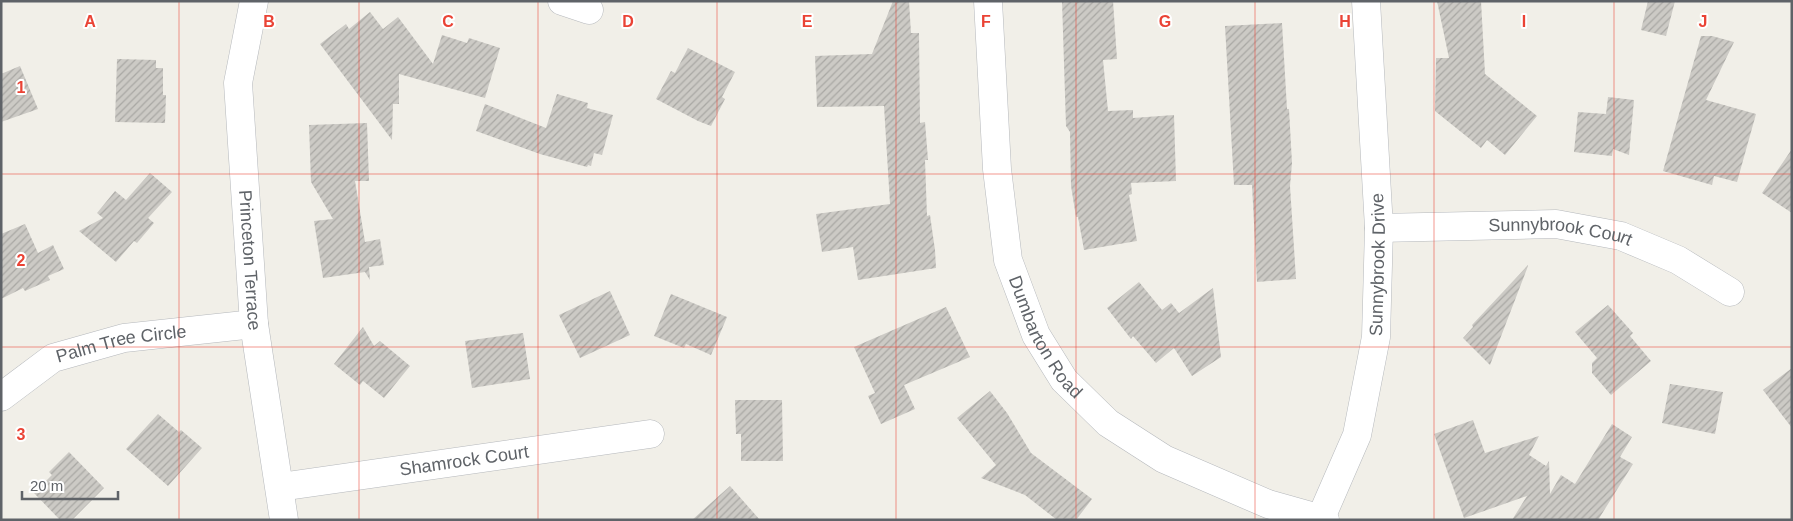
<svg xmlns="http://www.w3.org/2000/svg" width="1793" height="521" font-family="Arial,sans-serif">
<style>
.building{fill:url(#building-hatch)}
.lines{fill:none;stroke-linecap:round;stroke-linejoin:round}
.minor-casing{stroke:#b5b8bc;stroke-width:29}
.minor{stroke:#fff;stroke-width:28}
.grid{fill:none;stroke:#ea4335;stroke-width:1;stroke-opacity:0.55}
.labels{text-anchor:middle;dominant-baseline:central;stroke-width:4;stroke-linejoin:round;paint-order:stroke}
.street-label{font-size:18px;fill:#5f6368;stroke:#fff}
.grid-label{font-size:16px;text-anchor:middle;font-weight:bold;fill:#ea4335;stroke:#fff;stroke-width:4;stroke-linejoin:round;paint-order:stroke}
</style>
<defs>
<pattern id="building-hatch" width="6" height="6" patternUnits="userSpaceOnUse" patternTransform="scale(1.25)"><rect width="6" height="6" fill="#cccac5"/><path d="M-1 1l2-2M0 6l6-6M5 7l2-2" fill="none" stroke="#a9a8a4"/></pattern>
</defs>
<rect width="100%" height="100%" fill="#f1efe8"/>
<path class="building" d="M893,1H909L911,33H919L920,123L925,122L928,160H925L927,216L930,215L935,250L936,268L858,280L853,247L822,252L816,214L890,204L884,106L817,107L815,56L872,54Z
M1062,1H1113L1117,59L1103,60L1108,111L1133,110V118L1174,115L1176,181L1131,183L1132,194L1129,195L1137,241L1084,250L1078,217H1076L1071,186L1070,132L1066,126Z
M1437,1H1481L1485,74L1537,116L1505,155L1487,140L1481,148L1435,111L1436,58H1449Z
M1648,1H1675L1666,36L1641,30Z
M370,12L383,29L398,17L433,64L442,35L467,43L469,38L500,48L485,98L399,74V104H393L392,140L320,44L346,24L349,29Z
M1282,23L1287,109H1289L1292,163L1290,186L1296,279L1257,282L1252,185H1234L1225,26Z
M1701,36H1712L1734,42L1706,100L1756,114L1737,182L1714,176L1712,185L1663,171Z
M688,48L735,72L722,97L725,99L711,126L698,121L656,99L671,71L675,73Z
M117,59L156,60V68H163V95H166L165,123L115,122Z
M20,66L38,109L1,122V74Z
M557,94L588,103L587,108L613,115L602,155L594,153L591,166L588,165L587,167L540,154L476,131L485,104L546,128Z
M1608,97L1634,100L1629,155L1613,149L1612,156L1574,152L1578,112L1606,114Z
M367,123L369,181H355L365,242L380,239L384,265L369,267L370,280L365,272L323,278L314,221L333,219L311,182L309,125Z
M1792,149V213L1762,193Z
M150,173L172,192L148,218L154,223L137,243L134,241L116,262L79,231L103,218L97,213L115,191L126,200Z
M25,224L38,253L53,245L64,269L48,276L50,280L25,291L23,288L1,299V234Z
M1528,265V266L1490,365L1463,338L1473,327L1472,325Z
M1139,282L1162,310L1171,303L1179,313L1213,288L1221,357L1192,376L1174,348L1156,363L1133,336L1131,339L1107,308Z
M610,291L630,335L580,358L559,315Z
M671,294L727,317L711,355L686,344L684,348L654,336Z
M1608,305L1633,333L1630,336L1651,361L1611,395L1592,373V363L1597,358L1575,332Z
M946,307L970,357L904,385L915,409L881,424L868,396L875,393L854,347Z
M363,327L374,346L380,341L410,366L384,398L363,381L360,385L334,364Z
M523,333L530,379L472,388L465,341Z
M1792,368V428L1763,390Z
M1670,384L1723,392L1715,434L1662,423Z
M990,391L1007,413L1031,453L1092,499L1076,520H1057L1025,495L981,478L996,465L957,418Z
M735,400H782L783,461H741V434H736Z
M158,414L179,432L181,430L202,448L168,486L126,449Z
M1473,420L1485,453L1539,436L1529,455L1546,466L1549,461L1550,494L1561,475L1575,484L1612,424L1632,437L1620,457L1633,464L1598,520H1512L1527,496L1464,518L1434,434Z
M69,452L104,488L72,520H60L34,493L52,475L49,472Z
M730,486L760,520H692Z"/>
<g class="lines">
<g class="minor-casing">
<g id="minor">
<path id="s1" d="M254,1L238,83L254,324L284,520"/>
<path d="M562,1L589,10"/>
<path id="s2" d="M988,1L997,169L1008,260L1036,335L1064,380L1108,423L1164,459L1268,504L1325,520"/>
<path id="s3" d="M1379,228L1556,224L1621,236L1678,260L1730,292"/>
<path id="s4" d="M1,397L53,358L124,338L254,324"/>
<path id="s5" d="M280,487L650,434"/>
<path id="s6" d="M1320,520L1357,435L1376,337L1379,228L1366,1"/>
</g>
</g>
<use href="#minor" class="minor"/>
</g>
<path class="grid" d="M179,1V520M359,1V520M538,1V520M717,1V520M896,1V520M1076,1V520M1255,1V520M1434,1V520M1614,1V520M1,174H1792M1,347H1792"/>
<g class="labels">
<g class="street-label">
<text stroke="none"><textPath href="#s3" startOffset="182">Sunnybrook Court</textPath></text>
<text stroke="none"><textPath href="#s1" startOffset="261">Princeton Terrace</textPath></text>
<text stroke="none"><textPath href="#s6" startOffset="265">Sunnybrook Drive</textPath></text>
<text stroke="none"><textPath href="#s2" startOffset="346">Dumbarton Road</textPath></text>
<text stroke="none"><textPath href="#s4" startOffset="135">Palm Tree Circle</textPath></text>
<text stroke="none"><textPath href="#s5" startOffset="186">Shamrock Court</textPath></text>
</g>
</g>
<g class="grid-label">
<text x="90" y="27">A</text>
<text x="269" y="27">B</text>
<text x="448" y="27">C</text>
<text x="628" y="27">D</text>
<text x="807" y="27">E</text>
<text x="986" y="27">F</text>
<text x="1165" y="27">G</text>
<text x="1345" y="27">H</text>
<text x="1524" y="27">I</text>
<text x="1703" y="27">J</text>
<text x="21" y="93">1</text>
<text x="21" y="266">2</text>
<text x="21" y="440">3</text>
</g>
<rect width="1793" height="521" fill="none" stroke="#5f6368" stroke-width="5"/>
<path d="M22 491v8h96v-8" fill="none" stroke="#5f6368" stroke-width="2.5"/>
<text x="30" y="491" font-size="15" fill="#5f6368" stroke="#ffffff" stroke-width="4" paint-order="stroke">20 m</text>
</svg>
